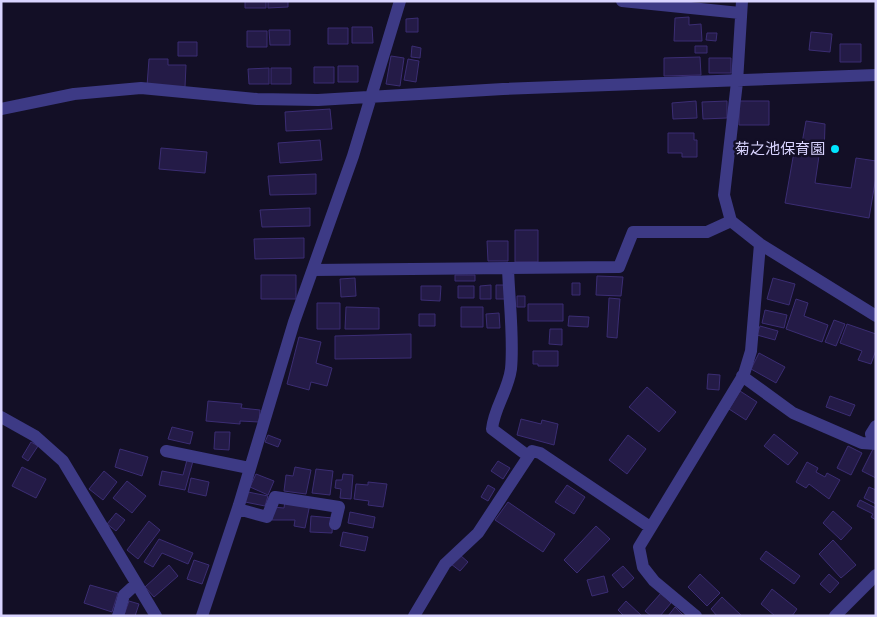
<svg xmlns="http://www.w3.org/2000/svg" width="877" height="617" font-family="'Fira Sans Condensed','Noto Sans JP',sans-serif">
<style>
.building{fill:#241b47;stroke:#3b2d73}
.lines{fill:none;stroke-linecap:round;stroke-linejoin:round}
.minor{stroke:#3d3a85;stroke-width:12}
.tertiary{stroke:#3d3a85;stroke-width:12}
.poi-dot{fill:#00e5ff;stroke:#130f26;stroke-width:2}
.labels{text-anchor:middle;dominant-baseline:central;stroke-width:5;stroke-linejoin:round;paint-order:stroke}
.poi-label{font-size:15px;fill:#d9d4ff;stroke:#130f26;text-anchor:end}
</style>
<rect width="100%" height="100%" fill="#130f26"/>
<path class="building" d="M245,1H266V8H245Z
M268,1H288V7L268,8Z
M689,17V25L701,24L702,41H674L675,18Z
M418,18V32H406V19Z
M352,27H372L373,43H352Z
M328,28H348V44H328Z
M269,30H290V45H270Z
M247,31H267V47H247Z
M811,32L832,34L830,52L809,50Z
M707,33H717L716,41L706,40Z
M178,42H197V56H178Z
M840,44H861V62H840Z
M412,46L421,48L420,58L411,57Z
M695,46H707V53H695Z
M391,56L404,58L400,86L386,84Z
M700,57L701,75L664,76V58Z
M709,58H731V73H709Z
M149,59H168V65H186L185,87L147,86Z
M408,59L419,61L416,82L404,80Z
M338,66H358V82H338Z
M314,67H334V83H314Z
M269,68V84H249L248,69Z
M271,68H291V84H271Z
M696,101L697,118L673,119L672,103Z
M727,101V118L703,119L702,102Z
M739,101H769V125H739Z
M330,109L332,129L286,131L285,112Z
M806,121L825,124L824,156H819L815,183L851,188L856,158L876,161V177L869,218L785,203L794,152L800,154Z
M668,133H694V140H697V157H682V153H668Z
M320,140L322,160L280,163L278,143Z
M161,148L207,152L205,173L159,169Z
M316,174V194L270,195L268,176Z
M310,208V226L262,227L260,210Z
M515,230H538V262H515Z
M304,238V258L255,259L254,239Z
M487,241H508V261H488Z
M261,275H296V299H261Z
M455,275H475V281H455Z
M597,276L623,277L621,296L596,295Z
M355,278L356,296L341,297L340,279Z
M773,278L795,284L789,305L767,299Z
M572,283H580V295H572Z
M491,285V299H480V286Z
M496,285H506L505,299H496Z
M421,286H441L440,301L421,300Z
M458,286H474V298H458Z
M517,296H525V307H517Z
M609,298L620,299L617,338L607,337Z
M796,299L808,303L804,316L828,325L822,342L786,329Z
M317,303H340V329H317Z
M528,304H563V321H528Z
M346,307L379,308V329H345Z
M461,307H483V327H461Z
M765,310L787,315L784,328L762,323Z
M499,313L500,328H487L486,314Z
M419,314H435V326H419Z
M569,316L589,317L588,327L568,326Z
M834,320L845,324L836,346L825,342Z
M847,324L876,334V350L871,364L858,360L862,351L840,343Z
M760,326L778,331L775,340L757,335Z
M550,329H562V345L549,344Z
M411,334V358L335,359V336Z
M299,337L321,342L316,363L332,368L327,386L311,382L309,390L287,384Z
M533,351H558V366H538V364H533Z
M759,353L785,367L776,383L751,369Z
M708,374L720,375L719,390L707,389Z
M647,387L676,412L659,432L629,407Z
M740,391L757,402L746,420L729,409Z
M830,396L855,405L850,416L826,407Z
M208,401L242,404L241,408L260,410L259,422L240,421V424L206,421Z
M521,419L541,424L542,420L558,424L554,445L517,435Z
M172,427L193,432L190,444L168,439Z
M215,432H230L229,450L214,449Z
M774,434L798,453L788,465L764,446Z
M268,435L281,440L278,447L265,442Z
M628,435L646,449L627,474L609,460Z
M31,442L38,446L28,461L22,457Z
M848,446L862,453L851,475L837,468Z
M874,447L876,448V478L862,471Z
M120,449L148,457L142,476L115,467Z
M187,460L193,461L185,490L159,485L162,471L183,475Z
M498,461L510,468L503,479L491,471Z
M807,462L818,468L816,472L825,477L827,473L840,480L829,499L809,484L806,488L796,482Z
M22,467L46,479L36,498L12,486Z
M295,467L311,470L306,494L284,491L286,475L293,476Z
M316,469L333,471L330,495L312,493Z
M104,471L117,482L103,500L89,489Z
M256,474L274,481L268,495L250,487Z
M343,474L353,475L351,499L340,498L341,489L335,488L336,480H342Z
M191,478L209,482L206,496L188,492Z
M127,481L146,496L132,513L113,498Z
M368,482L387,484L383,507L368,505L369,501L354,499L356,484L368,485Z
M488,485L495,489L488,501L481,497Z
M567,485L585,497L574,514L555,502Z
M869,487L876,490V504L864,498Z
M248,492L268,496L265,506L245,502Z
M860,500L876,508V520L871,517L873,514L857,506Z
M285,501L310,504L305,528L294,526L295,520H272L273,507L284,508Z
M508,502L555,534L543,552L495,520Z
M833,511L852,528L841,540L823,523Z
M350,512L375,517L373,528L348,523Z
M116,513L125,520L116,531L107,524Z
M311,516L333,518L332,533L310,532Z
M149,521L160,530L138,559L127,550Z
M596,526L610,539L577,573L564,560Z
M343,532L368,537L365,551L340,546Z
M159,539L193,553L188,564L162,553L153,567L144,562Z
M833,540L856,565L841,578L819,554Z
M766,551L800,576L794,584L760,559Z
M460,555L468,562L460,571L451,564Z
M194,560L209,565L202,584L187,579Z
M169,565L178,576L154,597L145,587Z
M623,566L634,578L623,588L612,575Z
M700,574L720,593L707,606L688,587Z
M829,574L839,583L830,593L820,584Z
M604,576L608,592L592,596L587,580Z
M90,585L118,593L112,612L84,603Z
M772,589L797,609L792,616H775L761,604Z
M661,593L671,603L660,616H651L645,611Z
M722,597L742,616H717L711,609Z
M129,601L139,604L135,616L124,615Z
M626,601L642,616H624L618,610Z
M675,607L684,616H668Z"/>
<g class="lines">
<path class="minor" d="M622,1L740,13
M742,1L737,82L724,195L731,221L760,244L876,316
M1,109L74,94L141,88L257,99L318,100L503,89L876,75
M508,268C509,300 514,338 511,369C508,391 494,408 492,429L528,456
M313,270L619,267L633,232H707L731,221
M742,376L793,413L862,443L876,444
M1,417L35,436L63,461L156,616
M876,426L871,434L876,443
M166,451L249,468
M238,509L267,517L275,497L339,507L335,524
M118,616L124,595L136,584
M202,616L239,505L294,322L353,156L400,1
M414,616L445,564L478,533L532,451L540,453L650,527
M696,616L654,581L643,567L639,547L744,374L751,351L760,244"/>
<path class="tertiary" d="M835,616L876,575"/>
</g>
<circle class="poi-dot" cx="835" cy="149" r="5"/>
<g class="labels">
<g class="poi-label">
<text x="825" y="149">菊之池保育園</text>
</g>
</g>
<rect width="877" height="617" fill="none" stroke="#d9d4ff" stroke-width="5"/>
</svg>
